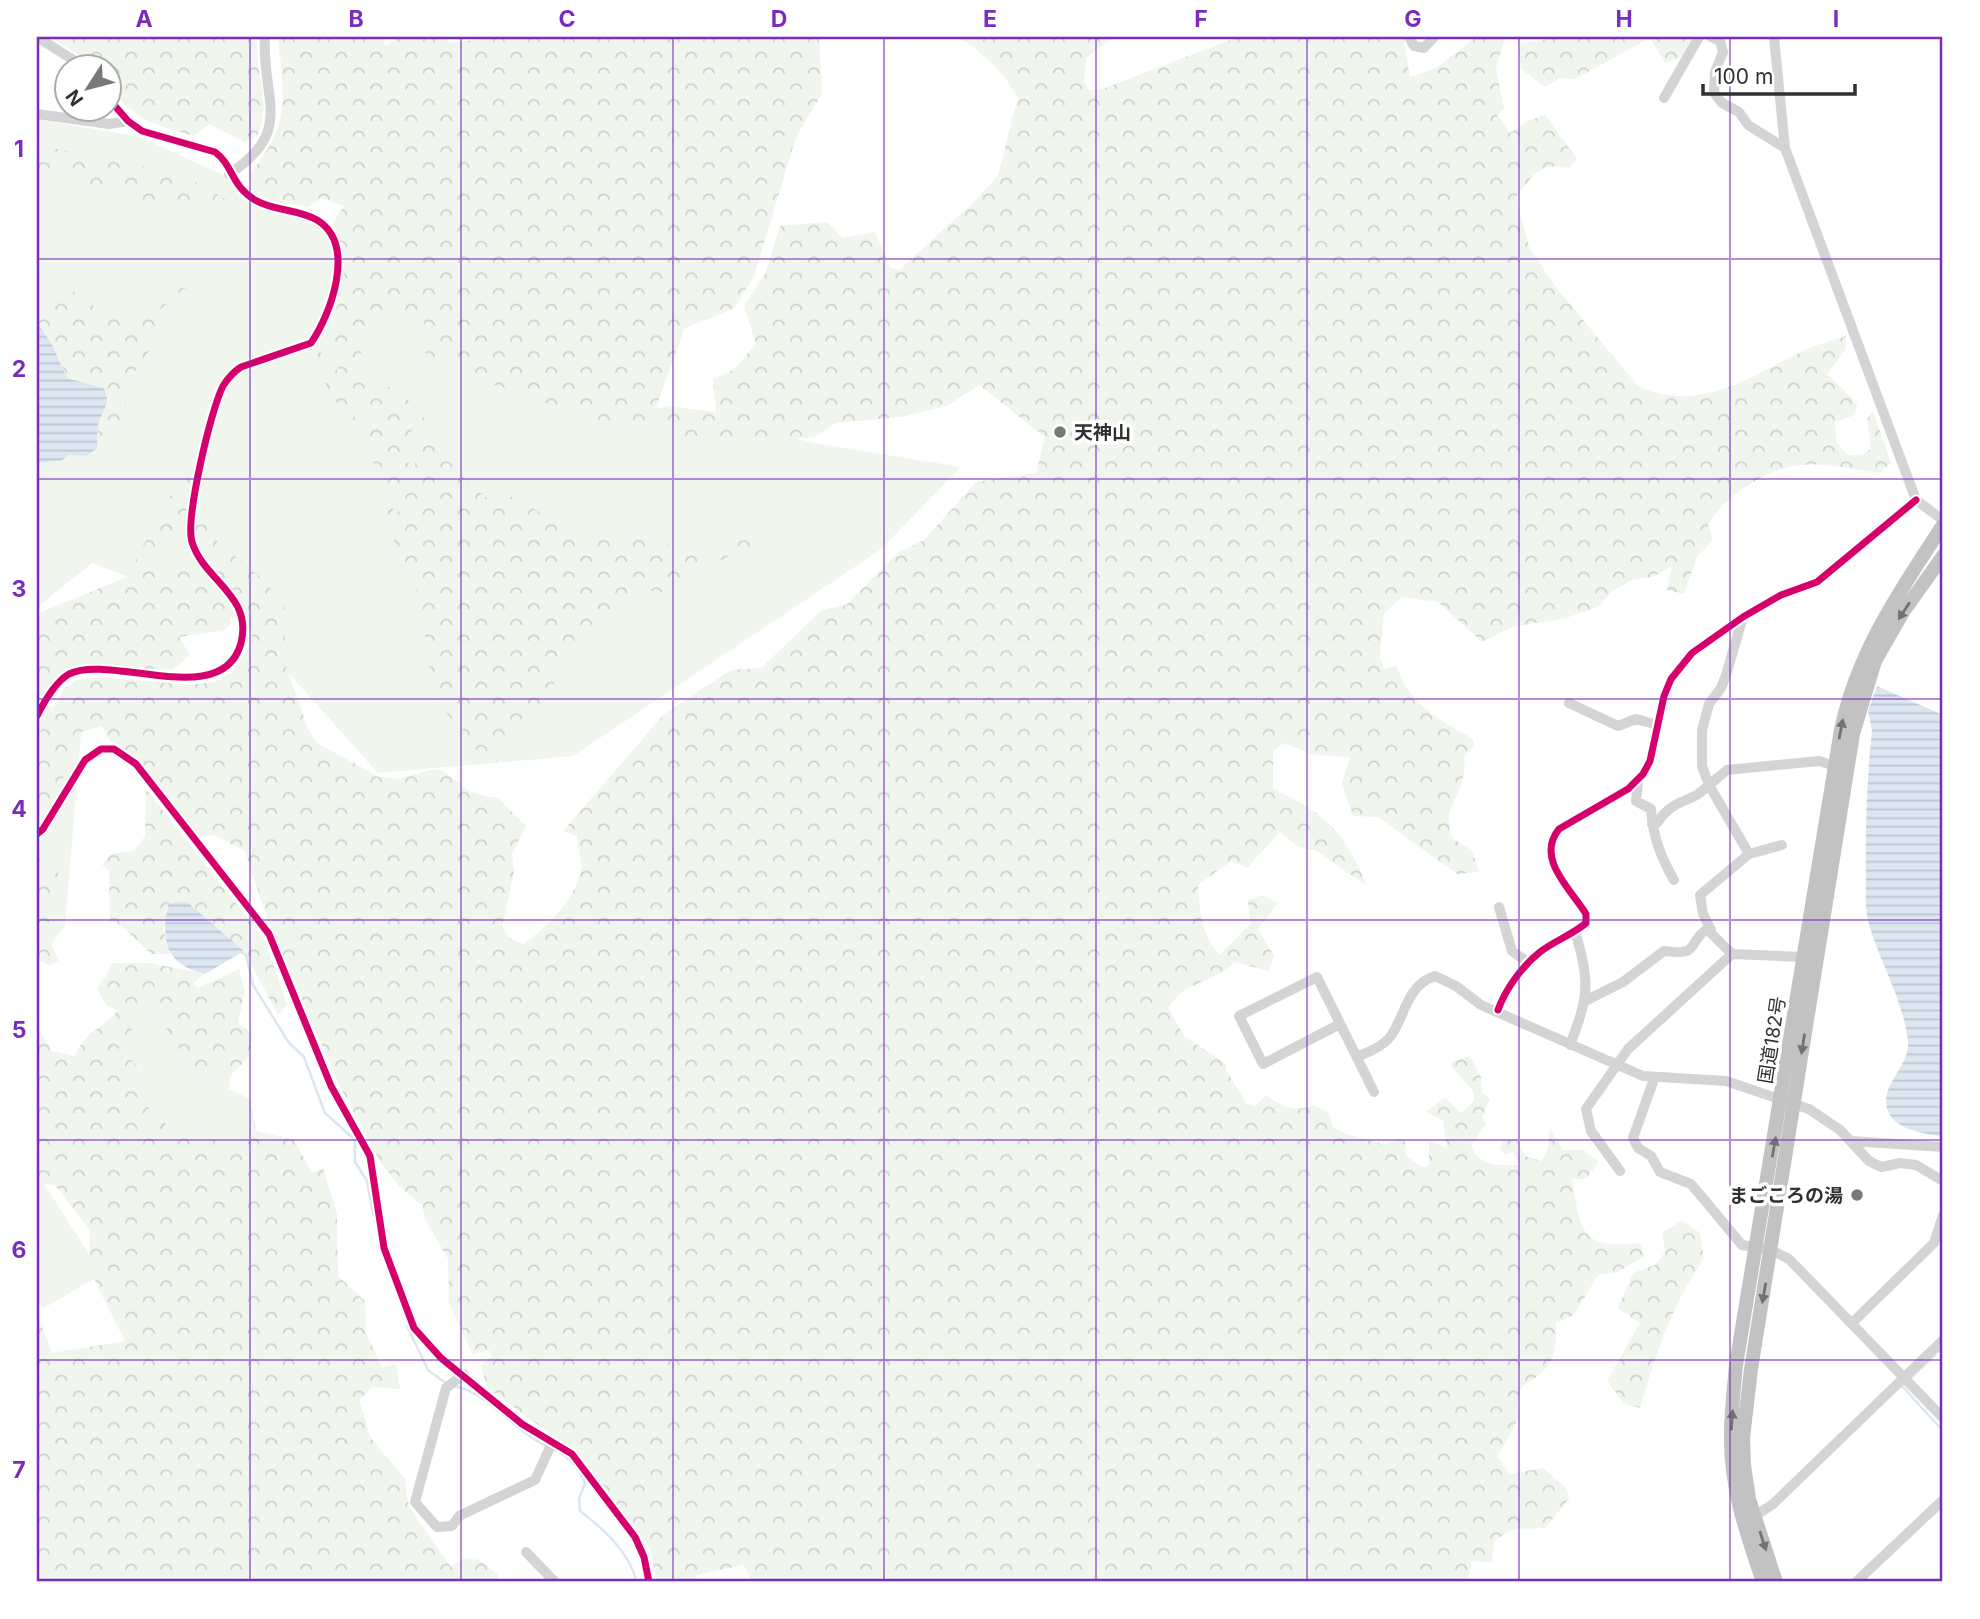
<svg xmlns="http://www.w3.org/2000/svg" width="1980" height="1619" font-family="Inter,'Noto Sans JP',sans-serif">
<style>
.green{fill:#f0f5ed}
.forest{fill:url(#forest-crowns)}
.water{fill:url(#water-rules)}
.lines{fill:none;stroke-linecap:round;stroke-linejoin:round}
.stream{stroke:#dbe6f1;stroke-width:2.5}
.minor{stroke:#d4d4d4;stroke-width:10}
.highway{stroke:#c2c2c2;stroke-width:14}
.cycleway-casing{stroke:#fff;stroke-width:11}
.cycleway{stroke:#d6006c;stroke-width:7}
.oneway{fill:#727272}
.grid{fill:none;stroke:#7b2cbf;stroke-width:2;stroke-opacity:0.55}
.poi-dot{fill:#787878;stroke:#fff;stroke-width:2.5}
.labels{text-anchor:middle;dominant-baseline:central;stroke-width:7;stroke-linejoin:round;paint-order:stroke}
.poi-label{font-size:19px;font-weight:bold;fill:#303030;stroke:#fff;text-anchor:start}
.street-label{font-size:19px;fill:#303030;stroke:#fff}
.neatline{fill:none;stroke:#7b2cbf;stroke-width:2.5}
.grid-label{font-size:23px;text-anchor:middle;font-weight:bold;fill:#7b2cbf}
</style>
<defs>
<pattern id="forest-crowns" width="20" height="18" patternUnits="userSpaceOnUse" patternTransform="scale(1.75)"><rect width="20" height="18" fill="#f0f5ed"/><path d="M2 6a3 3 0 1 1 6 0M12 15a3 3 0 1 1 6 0" fill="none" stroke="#ced2cc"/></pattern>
<pattern id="water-rules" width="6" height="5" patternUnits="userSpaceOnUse" patternTransform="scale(1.75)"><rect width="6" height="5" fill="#dbe6f1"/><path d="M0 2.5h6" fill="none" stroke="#bcc6cf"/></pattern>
</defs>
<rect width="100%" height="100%" fill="#fff"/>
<path class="green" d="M37,119L140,137L302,211L522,377L820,444L961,467L880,550L573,756L378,773L242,621L92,563L37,607Z
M37,699L82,721L65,925L37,965Z
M148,1000L194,1072L230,1076L229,1089L250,1099L257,1131L223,1149L201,1128L175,1132L151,1111L138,1091L143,1076L137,1064L118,1049L132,1032L131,1012Z
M37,1173L102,1274L44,1308L37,1301Z"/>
<path class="forest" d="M50,37H257C254,76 272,94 258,135L245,142L209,124L193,136C152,123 138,122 109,88L108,66H90L82,57Z
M278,37H383L385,46L400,37H445L449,43L500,37H819L822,94L796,137L754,276L735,308L685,328L650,423V435L542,402L426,359L424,320L381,312L370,327L355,326L362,356L375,366L358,368L323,341C344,292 353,275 332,224L344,206L320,198L308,207L255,198L248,176C292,124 284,100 278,37Z
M958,37H1113L1086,58L1084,80L1088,90L1105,88L1238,37H1403L1410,77L1436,68L1476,37H1505L1496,69L1504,109L1497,115L1510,133L1527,121L1545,115L1577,159L1569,168C1540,161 1533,176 1516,197L1529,247L1555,286L1638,386C1698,415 1752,376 1805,350C1817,344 1832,341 1846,336V349L1827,374L1857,403L1855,415L1835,422L1836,442L1848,455H1861L1871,449L1867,419L1873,411L1891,463L1880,473C1829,466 1796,454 1750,484C1729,498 1721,504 1708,525L1713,540L1697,557L1684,594L1667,590L1672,566L1653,577L1632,580L1612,591L1598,607L1566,618L1512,627L1482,642L1438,602L1402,597L1384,613L1380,657L1384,669L1397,666C1408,705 1441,720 1473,739L1474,747L1465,755C1464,763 1465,772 1463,778C1456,805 1443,807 1452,838L1472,850L1479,872L1457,874L1378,817L1353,816L1342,783L1350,757L1315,755L1284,743L1273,751V789C1326,813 1344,832 1367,886L1315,850L1299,847L1280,832L1247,868L1231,861L1198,885C1200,912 1201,935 1220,955L1250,924L1248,901L1262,895L1278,903L1258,929L1274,956L1269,971L1234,962C1210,986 1187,979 1168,1008L1185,1037L1225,1063L1226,1070L1247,1104L1255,1106L1266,1095C1284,1107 1293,1113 1314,1105L1329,1113L1333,1127L1344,1133L1386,1145L1398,1138L1405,1142L1406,1156L1422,1167L1429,1166V1141L1447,1148L1443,1120L1426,1112L1445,1097L1461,1113L1474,1101V1092L1451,1066L1453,1061L1470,1056L1481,1077L1482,1092L1490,1099L1482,1117L1486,1124L1471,1145C1479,1168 1499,1165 1520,1165L1513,1152L1504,1154L1500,1148L1503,1140H1517L1525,1156L1542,1161L1548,1148L1550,1128L1563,1150H1584L1599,1162L1586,1179H1572C1581,1231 1579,1250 1640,1243L1644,1256L1618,1272L1598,1275L1574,1315L1556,1323C1556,1338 1557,1354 1547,1367C1530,1389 1513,1377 1520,1416L1497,1457L1510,1474L1543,1468L1567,1489L1569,1499L1545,1528L1514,1529L1494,1541L1492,1563L1472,1561L1467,1582H752L744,1565L696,1575L695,1582H657L650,1548L574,1451L487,1388L481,1365L492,1356L489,1350L473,1355L449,1303L448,1259L425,1219L422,1205L399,1186L379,1160L338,1083L268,921L245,851L214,835L197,837L126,750L110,741L102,726L74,734L76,754L42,818L37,823V738L64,689L76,680L101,677L189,685L215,682L232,672L250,647L254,626L244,604L202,556L195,539V503L217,541L260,577L281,599L288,621L282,654L308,729L317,743L379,777L400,779L429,770H442L471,792L499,799L526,826L512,854L514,872L502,927L509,938L523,944C546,928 572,903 580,875C583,864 578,847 577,836L563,831L664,714L731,670L761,668L822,610L846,605L898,553L924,540L976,482L1036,473L1045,437L979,385L947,406L901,417L836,423L814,437L726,444L677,443L664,436L655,421L664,406L716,412L713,379L735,369L756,344L744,306L765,274L780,226L827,222L843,238L875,232L890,267L899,270L976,200L998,175L1018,97C1004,72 983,53 958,37Z
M1562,37H1695L1681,57L1665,63L1650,38L1575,79L1560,78L1545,87L1521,69L1518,44Z
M37,145L183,175L238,206L178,211L37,170Z
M190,284L194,287L183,289L151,318L159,330L155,341L125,387L126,407L112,438L97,437L99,421L106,410L103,388L67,378L51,343L37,323V295L46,299L69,288L111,319L128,313L143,315C156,295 167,289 190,284Z
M317,350C341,365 352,398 356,424C335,407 324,381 312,357Z
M333,361L372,375L414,404L408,470L391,516H387L368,444V414L362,392L358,395Z
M422,414C438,447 458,478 489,499L516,496L586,546L599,539L646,540L705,553L729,542L761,538L780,551L767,556L732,554L713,565L691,566L680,595L638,589L622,598L571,652L559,670L549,699C517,718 511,729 497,762L480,756L465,733L432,698L422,603L394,544V523L414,472Z
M190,476L195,477L182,535L172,540L162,539L156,564L169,575L190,556L227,599L231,623L225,630L179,637L190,655L173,670L84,666C60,671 48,686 37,708V614L127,577L168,498Z
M146,789L265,940L287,1005L278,1015L244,951L187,902L163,928L170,954H152L121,926L110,921L109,870L102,865L111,854L134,851L145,836Z
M37,856L59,874L46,935L59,960L50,966L37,959Z
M113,963H149L205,974L193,983L198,988L239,969L245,992L238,1023L253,1034L248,1058L230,1076L194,1072L148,1000L131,1012L132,1032L118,1049L136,1064L143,1076L138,1091L151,1111L175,1132L201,1128L223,1148L257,1131L294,1140L312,1173L323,1168L337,1214L338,1276L365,1301L366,1333L382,1367L396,1364L400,1389L372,1387L359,1400L371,1438L405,1479L409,1507L451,1567L464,1558L479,1560L498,1574L496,1582H37V1312L52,1353L125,1341L88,1267L90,1231L55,1185L37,1183V1026L52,1051L75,1056C83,1034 104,1027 118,1010L107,1006L97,989Z
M1682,1220L1700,1233L1704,1259C1672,1304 1655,1356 1640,1408L1624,1404L1607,1381L1640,1323L1618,1308L1633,1273L1655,1265L1665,1252L1662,1233Z"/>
<path class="water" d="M37,323L51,343L67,378L103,388C113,402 101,412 98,425C97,432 97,440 97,448L87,456L69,455L62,460L37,463Z
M1877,686L1943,715V1137C1925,1133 1896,1131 1888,1111C1878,1086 1910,1067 1908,1042C1904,1001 1879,961 1868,921C1865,908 1866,892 1866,879C1865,829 1867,779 1872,730L1868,711Z
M187,902L244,951L205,974C165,964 160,940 169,903Z"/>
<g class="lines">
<path class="stream" d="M239,951L246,955L253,985L289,1043L304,1057L325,1113L355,1140V1162L367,1181L373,1215
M407,1326L428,1370L447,1384
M1912,1377L1943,1347
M453,1386C487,1391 514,1431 546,1446
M1902,1386L1943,1431
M552,1448C567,1455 579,1468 585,1483L579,1499L580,1511C604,1529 629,1552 637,1582"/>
<path class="minor" d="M37,37L83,66
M1409,37L1414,46L1424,48L1434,37
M1711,37L1720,41L1723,52L1715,72L1714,93L1722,103L1739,112L1748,125L1785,148
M1774,37L1785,148L1916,500L1943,520
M1664,98L1699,37
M37,114L109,124L128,121
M229,174C296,131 261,98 265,37
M1569,703L1618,726L1636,719L1658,725
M37,716C44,702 55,682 69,674C111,653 223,711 241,643C253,595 204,581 192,542C185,519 211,409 223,386C228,378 233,372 241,367L311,343C331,314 357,244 317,220C298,209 273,211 255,200C231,186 233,165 215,152L142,131L128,121L108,98
M1638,780L1636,801L1651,809C1653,836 1660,856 1674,880
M1652,824L1657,823C1675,796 1690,805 1709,785L1702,766V730L1709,704L1721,688L1726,675L1743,617
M37,834L43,829L85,760L101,749H114L136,764L269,934L331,1086L370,1156L384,1248L414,1328L441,1358L522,1424L572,1454L635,1537L644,1557L649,1582
M1749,854L1709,785L1727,770L1819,761L1835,766
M1499,907L1512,951L1529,963
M1711,930L1703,914L1700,895L1749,854L1782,845
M1587,1000L1623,982L1664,951C1701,956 1686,944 1707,929L1732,954L1805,957
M1498,1010C1505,990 1522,966 1540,952C1554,941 1572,935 1586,923V914C1571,889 1535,859 1559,829L1628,789L1643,774L1650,761L1664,696L1671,679L1692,653L1743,617L1781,595L1817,582L1916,500
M1340,1024L1263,1064L1239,1016L1317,977L1374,1092
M1570,1045C1588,998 1591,982 1575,932
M1357,1057C1368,1052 1382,1047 1390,1037C1405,1018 1406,985 1435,976L1456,986L1481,1005L1643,1076L1726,1081L1809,1109L1840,1130L1869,1161L1881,1167L1900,1163L1916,1165L1943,1181
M1654,1079L1633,1138L1638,1148L1651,1156L1660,1172L1691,1184L1742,1245L1771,1250L1789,1259L1943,1418
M1851,1141L1943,1147
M1620,1171L1591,1131L1586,1109L1628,1049L1732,954
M1853,1322L1934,1243L1943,1215
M464,1374L446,1388L415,1502L437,1527L452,1526L459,1516L535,1480L552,1443
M1755,1516L1773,1504L1943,1340
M526,1552L555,1582
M1856,1582L1943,1500"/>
<path class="highway" d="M1763,1582C1747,1535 1730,1487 1731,1435C1731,1412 1734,1389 1736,1365L1841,730C1857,652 1900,591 1943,525
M1776,1582L1749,1499L1744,1465L1743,1438L1751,1369L1853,734L1875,661L1903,612L1943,556"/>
<g class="cycleway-casing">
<path id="cycleway" d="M37,716C44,702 55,682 69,674C111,653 223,711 241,643C253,595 204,581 192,542C185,519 211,409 223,386C228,378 233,372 241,367L311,343C331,314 357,244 317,220C298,209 273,211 255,200C231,186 233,165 215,152L142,131L128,121L108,98
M37,834L43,829L85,760L101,749H114L136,764L269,934L331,1086L370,1156L384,1248L414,1328L441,1358L522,1424L572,1454L635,1537L644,1557L649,1582
M1498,1010C1505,990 1522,966 1540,952C1554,941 1572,935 1586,923V914C1571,889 1535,859 1559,829L1628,789L1643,774L1650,761L1664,696L1671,679L1692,653L1743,617L1781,595L1817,582L1916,500"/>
</g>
<use href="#cycleway" class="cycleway"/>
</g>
<defs><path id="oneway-solid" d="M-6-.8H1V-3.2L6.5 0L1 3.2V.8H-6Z" transform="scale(1.75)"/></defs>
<g class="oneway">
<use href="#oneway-solid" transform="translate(1904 611) rotate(123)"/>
<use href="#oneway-solid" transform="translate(1841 729) rotate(-79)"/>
<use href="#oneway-solid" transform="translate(1803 1044) rotate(99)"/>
<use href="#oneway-solid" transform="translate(1774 1147) rotate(-80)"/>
<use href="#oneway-solid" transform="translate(1764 1293) rotate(100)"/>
<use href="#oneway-solid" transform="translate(1732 1420) rotate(-86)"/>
<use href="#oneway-solid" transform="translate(1763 1541) rotate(72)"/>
</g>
<path class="grid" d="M250,37V1582M461,37V1582M673,37V1582M884,37V1582M1096,37V1582M1307,37V1582M1519,37V1582M1730,37V1582M37,259H1943M37,479H1943M37,699H1943M37,920H1943M37,1140H1943M37,1360H1943"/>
<g class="poi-dot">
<circle cx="1060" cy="432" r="7"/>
<circle cx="1857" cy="1195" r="7"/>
</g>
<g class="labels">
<g class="poi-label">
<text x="1074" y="432">天神山</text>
<text x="1843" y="1195" text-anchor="end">まごころの湯</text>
</g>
<g class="street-label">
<text transform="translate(1772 1040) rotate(-81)">国道182号</text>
</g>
</g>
<rect width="1980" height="1619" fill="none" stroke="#ffffff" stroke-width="77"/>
<g transform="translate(88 88) rotate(234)"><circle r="33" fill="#ffffff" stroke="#acacac" stroke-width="2"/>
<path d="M0-5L12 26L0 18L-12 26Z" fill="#787878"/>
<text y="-10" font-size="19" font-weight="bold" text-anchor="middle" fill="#303030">N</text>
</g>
<path d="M1703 84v10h152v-10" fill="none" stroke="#303030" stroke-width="3.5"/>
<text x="1714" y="84" font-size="21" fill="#303030" stroke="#ffffff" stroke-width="5" paint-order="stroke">100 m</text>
<rect x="38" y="38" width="1903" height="1542" class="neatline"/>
<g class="grid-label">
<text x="144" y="27">A</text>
<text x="356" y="27">B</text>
<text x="567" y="27">C</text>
<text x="779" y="27">D</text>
<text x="990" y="27">E</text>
<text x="1201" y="27">F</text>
<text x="1413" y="27">G</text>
<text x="1624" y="27">H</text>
<text x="1836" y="27">I</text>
<text x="19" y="157">1</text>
<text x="19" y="377">2</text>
<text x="19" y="597">3</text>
<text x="19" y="817">4</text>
<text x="19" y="1038">5</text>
<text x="19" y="1258">6</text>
<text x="19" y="1478">7</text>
</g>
</svg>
